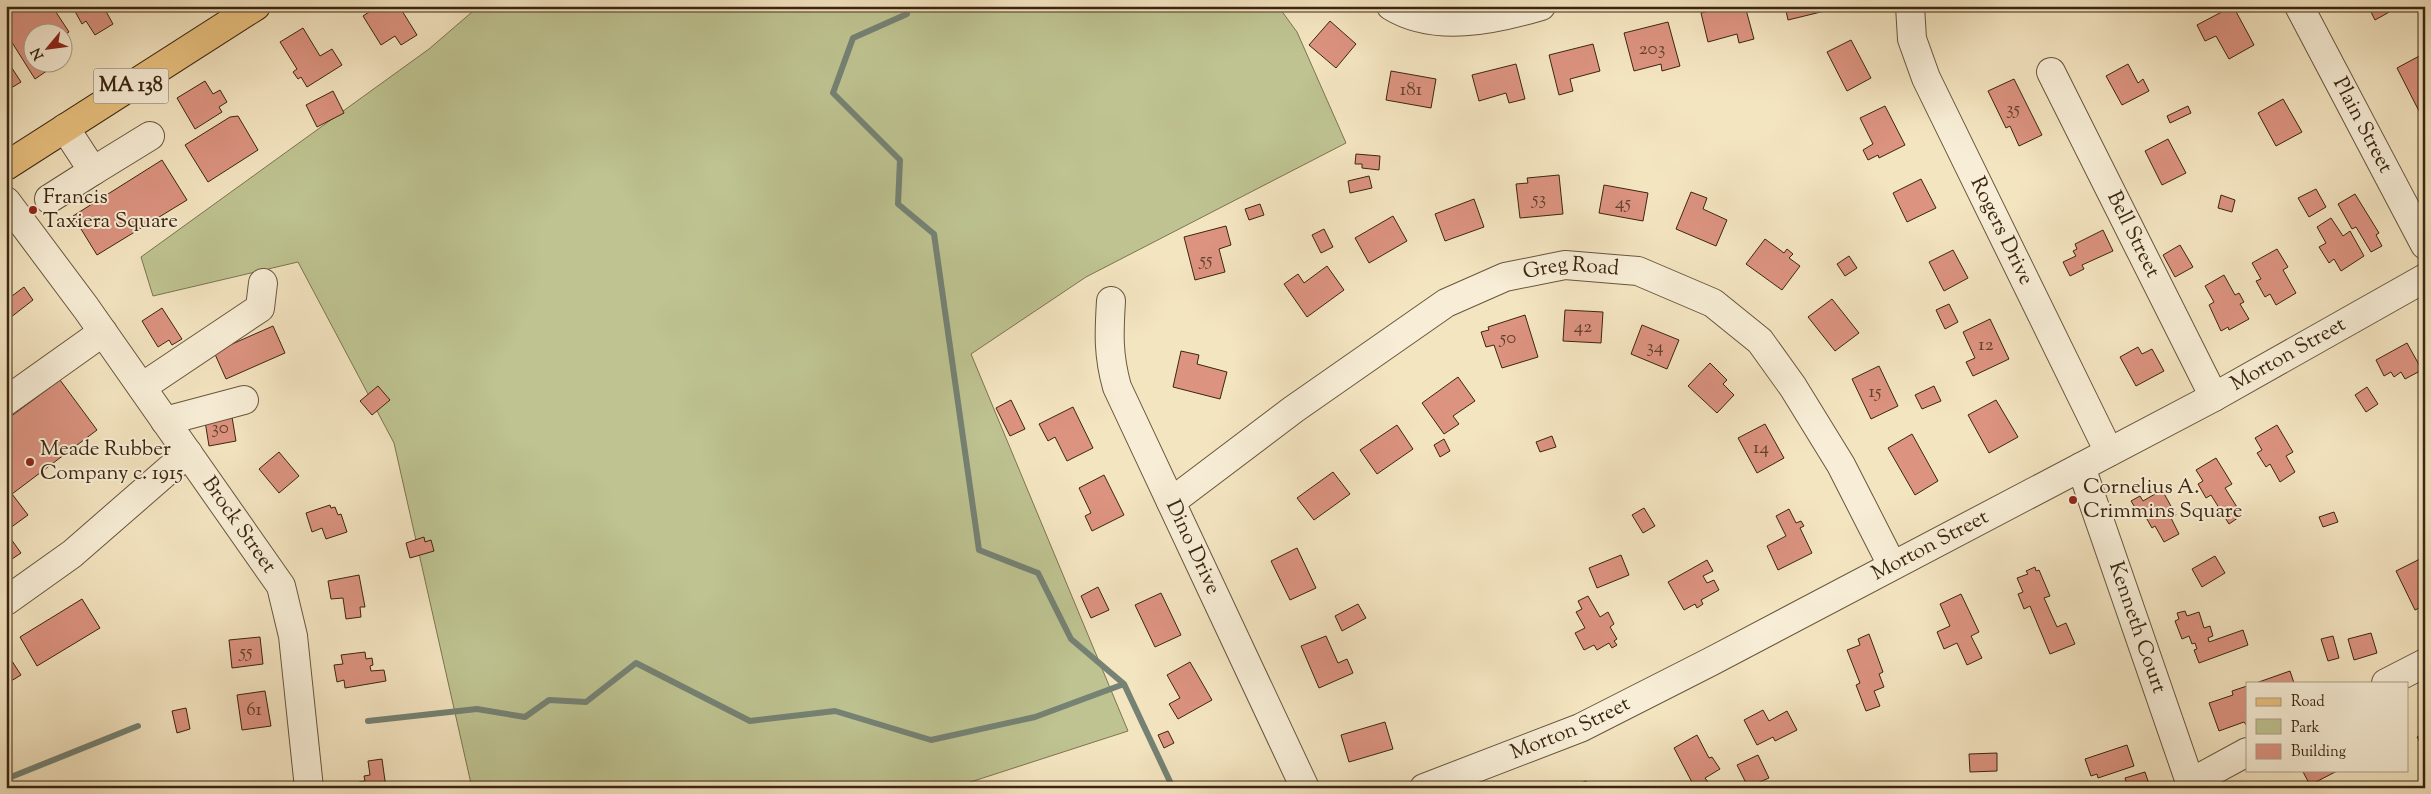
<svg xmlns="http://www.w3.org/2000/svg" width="2431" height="794" font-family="'Sorts Mill Goudy',serif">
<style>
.green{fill:#bec391;stroke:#7c7450}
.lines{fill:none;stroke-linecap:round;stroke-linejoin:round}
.stream{stroke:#758274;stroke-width:6}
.building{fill:#dc9380;stroke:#3a2610}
.minor-casing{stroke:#68563c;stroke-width:30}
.major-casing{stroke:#3a2610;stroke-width:30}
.minor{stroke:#f8eed7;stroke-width:28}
.major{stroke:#eac280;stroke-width:28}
.poi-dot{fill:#8f2418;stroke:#f8eed7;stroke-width:2}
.labels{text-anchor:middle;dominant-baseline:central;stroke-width:4;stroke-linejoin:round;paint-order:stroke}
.number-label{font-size:19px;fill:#62412c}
.shield{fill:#f8eed7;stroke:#73624c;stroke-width:1}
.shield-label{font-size:20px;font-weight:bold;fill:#3a2610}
.street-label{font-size:21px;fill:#3a2610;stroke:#f8eed7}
.poi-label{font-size:21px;fill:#3a2610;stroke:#f8eed7;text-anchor:start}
</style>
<rect width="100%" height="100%" fill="#f4e5c1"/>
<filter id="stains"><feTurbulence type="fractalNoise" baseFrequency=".004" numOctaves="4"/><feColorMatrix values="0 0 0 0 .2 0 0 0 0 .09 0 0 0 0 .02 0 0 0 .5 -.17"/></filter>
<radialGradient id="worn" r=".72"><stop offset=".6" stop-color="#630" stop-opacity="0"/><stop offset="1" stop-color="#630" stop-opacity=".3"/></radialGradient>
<path class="green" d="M479,6H1278L1297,32L1346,143L1086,277L971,354L1128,731L952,788H472L394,443L298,262L153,296L141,257L429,49Z"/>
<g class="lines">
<path class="stream" d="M908,6L907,14L853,38L833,93L900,160L898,204L934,234L979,550L1038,573L1071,639L1124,684L1173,788
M368,721L477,709L525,717L549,700L586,702L636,663L750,721L835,711L931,740L1035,717L1124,684
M6,779L138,726"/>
</g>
<path class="building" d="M6,6H52L69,32L62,36V32H32V62H52L54,66L35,79L6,33Z
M72,6H103L113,24L95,35L86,21L82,24Z
M369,6H399L417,35L401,45L395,36L381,45L363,16L372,10Z
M1726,6H1745L1754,39L1739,43L1737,34L1708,42L1701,13Z
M1785,6H1832L1833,9L1788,20Z
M2233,6L2254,45L2229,59L2216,36L2205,41L2197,25Z
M2368,6H2400L2375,20Z
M1330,21L1356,44L1336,68L1309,45Z
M1668,22L1680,66L1662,71L1661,64L1634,71L1624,33Z
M303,28L320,56L332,49L342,65L307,87L301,77L298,79L293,72L297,69L280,42Z
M1851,40L1871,78L1847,91L1827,52Z
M1593,44L1600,71L1570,79L1573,91L1559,95L1549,55Z
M2423,54L2425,58V108L2419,111L2397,68Z
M6,59L21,82L6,91Z
M1516,64L1525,99L1509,103L1506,93L1479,101L1472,75Z
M2128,64L2138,83L2143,79L2149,91L2122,105L2106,76Z
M1391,71L1436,79L1431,108L1386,100Z
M2014,79L2042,135L2019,146L2010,126L2006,128L1988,91Z
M205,81L213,94L220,90L227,102L219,107L222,112L195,129L177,98Z
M333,91L344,113L317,127L306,105Z
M2283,99L2302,132L2276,146L2258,113Z
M1885,106L1905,145L1879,158L1878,155L1868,160L1863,150L1873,144L1860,118Z
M2188,106L2191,113L2170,123L2167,116Z
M238,116L258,150L208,182L185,145L230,117Z
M2168,139L2186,173L2162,185L2145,151Z
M1356,154L1380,156L1379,170L1362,168V164H1355Z
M162,160L187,200L97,255L73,216Z
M1559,175L1563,214L1520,218L1516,184L1528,183L1527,178Z
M1369,176L1372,188L1350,193L1348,181Z
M1921,179L1936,208L1907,222L1893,193Z
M1604,185L1648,193L1643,221L1599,213Z
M2316,189L2326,207L2309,217L2298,198Z
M1691,192L1707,198L1703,209L1727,220L1716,246L1676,229Z
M2355,194L2379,233L2376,235L2382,246L2371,252L2356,227L2352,229L2338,204Z
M2221,195L2235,200L2232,212L2218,208Z
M1474,199L1484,227L1445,241L1435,214Z
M1260,204L1264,215L1249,220L1245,209Z
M1393,216L1407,241L1369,263L1355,238Z
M2331,218L2343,236L2350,231L2364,256L2341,271L2334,259L2329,263L2319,247L2326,243L2317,227Z
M1226,226L1231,245L1219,249L1225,272L1195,280L1184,237Z
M1324,229L1333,247L1321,253L1312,235Z
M2103,230L2113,251L2082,265L2084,269L2070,276L2063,262L2076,256L2073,251L2077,249L2075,244Z
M1765,239L1784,253L1787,249L1793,254L1789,258L1800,266L1782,290L1746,264Z
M2180,245L2193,267L2175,277L2163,255Z
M2277,249L2288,267L2283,270L2296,293L2276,305L2270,294L2265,297L2256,281L2261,279L2252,263Z
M1953,250L1968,278L1944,291L1929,262Z
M1849,256L1857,268L1845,276L1837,264Z
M1327,266L1344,290L1307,317L1284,284L1298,274L1304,283Z
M2224,275L2235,295L2239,293L2244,302L2240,304L2249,319L2229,330L2228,327L2221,331L2209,305L2214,302L2205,286Z
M24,287L33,300L6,321V288L12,296Z
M1832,299L1859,333L1835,351L1808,317Z
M1949,304L1958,322L1945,329L1936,310Z
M162,308L182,339L172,345L169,340L158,347L142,321Z
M1565,310L1603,312L1601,343L1563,341Z
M1525,315L1538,357L1502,368L1494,345L1486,347L1481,332L1489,330L1488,327Z
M1990,319L2009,359L1973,376L1966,362L1975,358L1963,332Z
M1642,325L1679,340L1667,369L1631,354Z
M273,326L285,353L226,379L214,352Z
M2407,343L2422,370L2405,379L2401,372L2394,377L2391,372L2384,376L2376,360Z
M2138,347L2142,354L2152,349L2164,371L2136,386L2120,357Z
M1181,351L1199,355L1197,364L1227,372L1220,399L1173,387Z
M1710,363L1727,380L1723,384L1734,395L1717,413L1688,386Z
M1879,366L1898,406L1871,419L1852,379Z
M1458,377L1475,401L1453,416L1459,424L1444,434L1422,403Z
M60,380L97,430L12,494L28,515L6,531V420Z
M378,386L390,400L372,415L360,401Z
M1934,386L1941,401L1922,409L1915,395Z
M2367,387L2378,404L2366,412L2355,395Z
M1011,400L1025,429L1010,436L996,408Z
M1996,400L2018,437L1989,453L1968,415Z
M1073,407L1093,448L1067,461L1055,437L1048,441L1039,424Z
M231,411L236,441L209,446L204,415Z
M1765,424L1784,458L1757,473L1738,438Z
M1397,425L1413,449L1377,474L1360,450Z
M2277,425L2293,452L2286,456L2295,472L2280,482L2270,464L2266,467L2257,453L2262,450L2255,438Z
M1912,434L1938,481L1915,495L1888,448Z
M1552,436L1556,447L1540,452L1536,442Z
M1444,439L1450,451L1440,457L1434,445Z
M279,452L299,476L279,493L259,469Z
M2216,458L2232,484L2225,488L2242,515L2229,524L2211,495L2206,498L2198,484L2203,481L2196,470Z
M1333,472L1350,494L1314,520L1297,498Z
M1104,475L1124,515L1092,531L1085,516L1091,513L1079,488Z
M2162,490L2176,515L2171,518L2179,534L2164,542L2155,526L2152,528L2143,512L2139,514L2131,501L2140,496L2143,501Z
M330,505L331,508L335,507L338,515L341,514L347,532L326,539L322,528L312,532L306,513Z
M1644,508L1655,526L1643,533L1632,515Z
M1789,509L1796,523L1801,521L1804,526L1800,528L1812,553L1778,570L1767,546L1786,536L1776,516Z
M2334,512L2338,522L2323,527L2319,517Z
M6,532L21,553L6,563Z
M424,537L425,542L431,540L434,551L410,558L406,543Z
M1297,548L1316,588L1290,600L1271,561Z
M1621,555L1629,575L1597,588L1589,568Z
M2215,556L2225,573L2202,587L2192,569Z
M2420,559L2425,569V605L2415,610L2396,571Z
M1707,560L1713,571L1703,576L1707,583L1714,580L1719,590L1701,600L1703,604L1697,608L1695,604L1684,610L1668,582Z
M2035,567L2036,571L2039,570L2050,596L2044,598L2057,627L2066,623L2075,644L2050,654L2030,606L2024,609L2018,594L2023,592L2017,578L2028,574L2026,571Z
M359,575L365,607H360L361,617L346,619L343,598L331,599L328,581Z
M1098,587L1109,610L1091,618L1081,596Z
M1161,593L1181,635L1155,647L1135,605Z
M1961,594L1979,632L1971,636L1982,658L1967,665L1957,643L1944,649L1937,632L1950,626L1940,604Z
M1588,596L1600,617L1608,612L1614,624L1610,627L1617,639L1614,641L1617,645L1612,648L1609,643L1597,650L1594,645L1584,650L1575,633L1585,628L1576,612L1582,609L1578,601Z
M82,599L100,628L37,666L20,637Z
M1358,604L1366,618L1342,631L1335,616Z
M2185,611L2187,616L2199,612L2204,628L2210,626L2213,636L2208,638L2209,642L2243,630L2248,645L2199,663L2194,650L2197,649L2195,643L2192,644L2189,636L2182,639L2175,621L2179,619L2177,613Z
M2371,633L2377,653L2354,660L2348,639Z
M1869,634L1883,672L1879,674L1884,687L1874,691L1880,706L1866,711L1856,685L1860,683L1847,650L1860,645L1858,639Z
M1326,636L1338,663L1347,659L1353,673L1319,688L1301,646Z
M2333,636L2339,658L2328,661L2321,639Z
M260,637L263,664L232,668L229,640Z
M6,652L21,675L6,684Z
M365,652L366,659L372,658L373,665L370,666L371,671L384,670L386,681L345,688L344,680L337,682L334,665L343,664L341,655Z
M1190,662L1212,700L1178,719L1169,704L1180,698L1167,675Z
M2290,671L2294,683H2256Z
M2247,686V726L2244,722L2219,731L2209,703L2233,695L2232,691Z
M265,691L271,726L242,730L237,695Z
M186,708L190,729L177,733L172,711Z
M1763,710L1769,721L1787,711L1797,730L1775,741L1773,737L1757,745L1744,720Z
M1385,722L1393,749L1349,762L1341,735Z
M1168,731L1174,743L1164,748L1158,735Z
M2425,733V751L2417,737Z
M1697,735L1709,758L1712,757L1720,769L1705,778L1708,782L1695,788L1674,748Z
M2127,745L2134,766L2098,778L2097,774L2091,776L2085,759Z
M1997,753V771L1970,772L1969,754Z
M1758,755L1769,778L1748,787L1737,765Z
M382,759L386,788H360L359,782L365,781L364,776L370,775L368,761Z
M2302,770H2339L2310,785Z
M2145,772L2149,784L2128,788L2125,778Z
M1586,781L1589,788H1567Z"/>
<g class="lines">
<g class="minor-casing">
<g id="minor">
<path d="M1391,6C1435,33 1494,20 1541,6"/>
<path id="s1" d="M1910,6L1912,39L1926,78L2109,452"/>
<path id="s2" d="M2299,6L2425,245"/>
<path id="s3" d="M2051,72L2214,397"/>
<path d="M93,171L150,136"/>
<path d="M49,199L93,171L65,128"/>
<path id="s4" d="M6,201L86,308L281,586L293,636L309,788"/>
<path id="s5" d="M1111,301C1109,333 1108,355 1117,387L1305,788"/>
<path d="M142,387L260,308L263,283"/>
<path d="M6,401L103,332"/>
<path d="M165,421L244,400"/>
<path id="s6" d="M2081,467L2192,788"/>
<path id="s7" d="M1171,502L1294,409L1446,303L1505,277L1565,265L1638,271L1713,303L1760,341L1793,387L1841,465L1892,565"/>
<path d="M6,601L72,554L188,453"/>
<path d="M2386,683L2425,663"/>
<path d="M2190,783L2247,752"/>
<path id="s8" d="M1424,788L1580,728L1710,662L2214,397L2425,278"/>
</g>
</g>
<g class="major-casing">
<path id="major" d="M6,166L256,6"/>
</g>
<use href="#minor" class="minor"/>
<use href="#major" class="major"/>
</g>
<g class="poi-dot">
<circle cx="33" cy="210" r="5"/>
<circle cx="30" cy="462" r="5"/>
<circle cx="2073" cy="500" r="5"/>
</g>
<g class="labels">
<g class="number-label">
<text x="1652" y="49">203</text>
<text x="1411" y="90">181</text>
<text x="2013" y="109">35</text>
<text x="1539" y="199">53</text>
<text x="1623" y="203">45</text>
<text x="1206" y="260">55</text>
<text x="1583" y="327">42</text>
<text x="1508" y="338">50</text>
<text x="1986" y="345">12</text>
<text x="1655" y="347">34</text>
<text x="1875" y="392">15</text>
<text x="220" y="428">30</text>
<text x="1761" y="448">14</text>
<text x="246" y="652">55</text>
<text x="254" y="710">61</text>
</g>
<rect class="shield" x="93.5" y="68.5" width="75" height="35" rx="4"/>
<g class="shield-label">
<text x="131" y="86">MA 138</text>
</g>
<g class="street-label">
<text stroke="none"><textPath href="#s2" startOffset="135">Plain Street</textPath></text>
<text stroke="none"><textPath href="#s1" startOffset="245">Rogers Drive</textPath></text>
<text stroke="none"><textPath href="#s3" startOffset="182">Bell Street</textPath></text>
<text stroke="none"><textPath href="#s7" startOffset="471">Greg Road</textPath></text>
<text stroke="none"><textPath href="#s8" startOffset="968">Morton Street</textPath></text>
<text stroke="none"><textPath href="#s4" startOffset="399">Brock Street</textPath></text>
<text stroke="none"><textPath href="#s8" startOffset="562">Morton Street</textPath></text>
<text stroke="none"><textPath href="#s5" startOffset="264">Dino Drive</textPath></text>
<text stroke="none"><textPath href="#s6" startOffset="170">Kenneth Court</textPath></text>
<text stroke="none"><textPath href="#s8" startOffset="158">Morton Street</textPath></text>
</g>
<g class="poi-label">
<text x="43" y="198">Francis<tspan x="43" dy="24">Taxiera Square</tspan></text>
<text x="40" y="450">Meade Rubber<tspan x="40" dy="24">Company c. 1915</tspan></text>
<text x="2083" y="488">Cornelius A.<tspan x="2083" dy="24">Crimmins Square</tspan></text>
</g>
</g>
<rect width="2431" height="794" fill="none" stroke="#f4e5c1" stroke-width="25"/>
<rect x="8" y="8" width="2416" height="779" fill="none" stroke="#3a2610" stroke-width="2.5"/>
<rect x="12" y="12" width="2406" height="769" fill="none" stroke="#3a2610"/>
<rect x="2246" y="682" width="162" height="90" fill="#f8eed7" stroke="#ac9e87"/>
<rect x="2256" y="698" width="25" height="8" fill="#eac280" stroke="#ac9e87"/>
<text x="2291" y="706" font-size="15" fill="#3a2610">Road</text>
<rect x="2256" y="719" width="25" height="15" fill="#bec391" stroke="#ac9e87"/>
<text x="2291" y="732" font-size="15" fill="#3a2610">Park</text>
<rect x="2256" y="744" width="25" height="15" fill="#dc9380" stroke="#ac9e87"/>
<text x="2291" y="756" font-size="15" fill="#3a2610">Building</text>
<g transform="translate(48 48) rotate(241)"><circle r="24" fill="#f8eed7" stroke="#ac9e87"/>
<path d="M0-4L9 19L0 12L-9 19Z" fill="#8f2418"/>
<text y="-8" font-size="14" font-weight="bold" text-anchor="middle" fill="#3a2610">N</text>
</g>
<rect width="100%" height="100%" filter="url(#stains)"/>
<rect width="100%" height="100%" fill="url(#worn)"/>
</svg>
